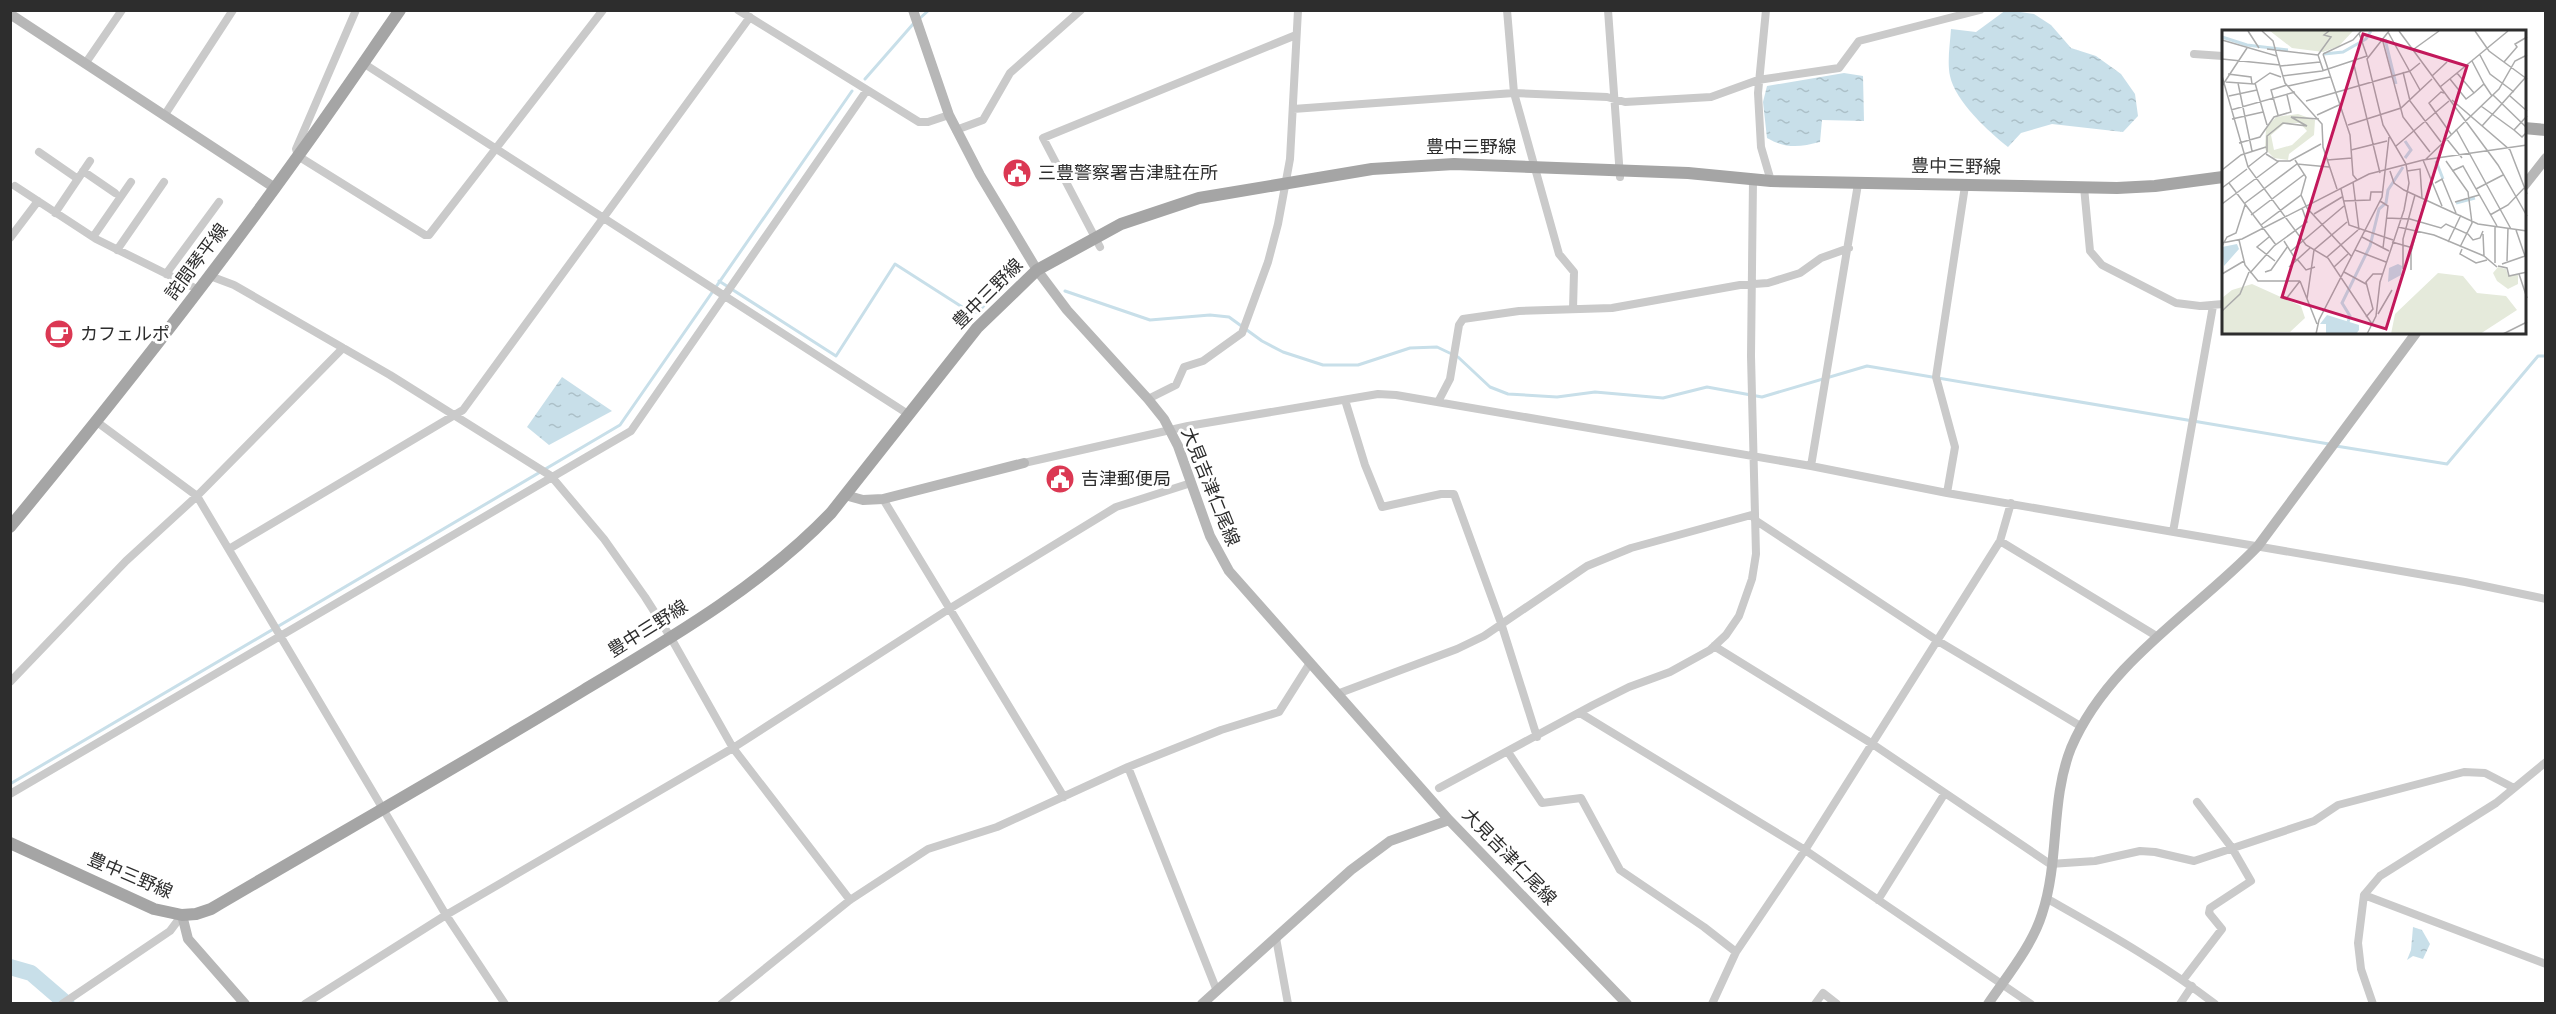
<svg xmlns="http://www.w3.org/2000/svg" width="2556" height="1014" font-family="'Sofia Sans Condensed','Noto Sans JP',sans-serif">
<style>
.water{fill:url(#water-ripples)}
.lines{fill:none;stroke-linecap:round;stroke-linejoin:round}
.stream{stroke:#c8dfe9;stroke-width:3}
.river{stroke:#c8dfe9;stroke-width:16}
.street{stroke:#cacaca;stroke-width:8}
.secondary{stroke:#b7b7b7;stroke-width:10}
.primary{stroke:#a5a5a5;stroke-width:12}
.labels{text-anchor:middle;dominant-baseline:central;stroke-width:6;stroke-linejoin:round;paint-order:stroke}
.street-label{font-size:18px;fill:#2d2d2d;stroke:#fff}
.poi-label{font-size:18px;fill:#2d2d2d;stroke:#fff;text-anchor:start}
.inset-river{fill:none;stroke:#c8dfe9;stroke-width:3}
.inset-road{fill:none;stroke:#ababab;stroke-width:1.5}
.view{fill:#c2185b;fill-opacity:0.15;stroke:#c2185b;stroke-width:3}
.inset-edge{fill:none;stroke:#2d2d2d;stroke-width:3}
</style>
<defs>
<pattern id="water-ripples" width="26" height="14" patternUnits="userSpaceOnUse" patternTransform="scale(1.5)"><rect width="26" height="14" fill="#c8dfe9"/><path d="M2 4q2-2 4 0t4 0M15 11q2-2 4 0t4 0" fill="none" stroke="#acc0c8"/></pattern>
</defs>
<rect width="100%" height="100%" fill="#fff"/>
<path class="water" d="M2006,10L2034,14L2051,25L2071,48L2096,56L2121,74L2135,94L2138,116L2123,132L2052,124L2021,133L2008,147C1989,132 1955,101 1950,76C1947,62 1950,44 1951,29L1976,32Z
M1844,73L1863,76L1864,121L1822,120L1820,142C1800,147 1786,149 1767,138L1763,102L1767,86Z
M562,377L612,411L549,445L527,427Z
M2413,927L2422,930L2430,944L2423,959L2413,956L2407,960L2411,950Z"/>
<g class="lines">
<path class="stream" d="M919,19L929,10
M865,79L914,23
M719,281L836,356L895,264L970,312H978L993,296
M1065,291L1150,320L1210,315L1229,317L1262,341L1283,352L1323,365H1358L1410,348L1437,347L1458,357L1490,387L1508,394L1557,397L1595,392L1663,398L1707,387L1762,397L1867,366L2329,444
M2336,446L2447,464L2538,356H2546
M10,784L620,425L852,91"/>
<path class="river" d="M10,967L31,973L67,1004"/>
<path class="street" d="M356,10L296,149L298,156L425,235H429L603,10
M738,10L919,122H928L949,115
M1507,10L1514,93L1559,254L1574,272L1573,309
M1608,10L1620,177
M1766,10L1758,93L1761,147L1771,181
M2194,54L2223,56
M363,63L908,414
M85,64L122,10
M1293,109L1514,93L1607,97L1625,102L1711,97L1758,80L1839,68L1859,41L1980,10
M164,116L233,10
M956,130L983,120L1010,73L1081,10
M39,152L78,179
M83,171L115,193
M15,186L96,239L199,290
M2084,187L2090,251L2102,265L2176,303L2200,306L2223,304
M55,213L90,161
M93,237L131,182
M10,238L38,201
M1100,247L1043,138L1296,35
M117,250L164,182
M166,274L219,202
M210,276L234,285L390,375L551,476L604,539L645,597L671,638L733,748L850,900
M1148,399L1176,385L1184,367L1203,361L1242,333L1268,262L1278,224L1290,159L1298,10
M1345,400L1365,465L1382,507L1441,494H1454L1501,623L1537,737
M1438,402L1450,379L1459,325L1463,319L1519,311L1612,308L1740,285L1768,283L1800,273L1821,258L1849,248
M97,422L197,496L446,915L505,1004
M1024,463L1188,426L1378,394L1396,395L1811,466L1947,493L2465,582L2546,599
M1811,466L1858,184
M1947,493L1955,447L1936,377L1965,186
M883,499L1064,797
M1755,520L1938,641L2082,727
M2173,532L2213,306
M2000,541L2158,637
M229,549L463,410L750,17
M1714,646L1871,743L2050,864L2095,861L2140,851L2155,852L2194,861L2314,821L2338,805L2464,772L2485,773L2514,788
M10,682L126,561L197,496L343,348
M1337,694L1457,649L1484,636L1587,566L1631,548L1755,514
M1580,713L1805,850L2031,1004
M1508,752L1542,803L1581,798L1620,870L1704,927L1736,952
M1128,767L1217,991
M1439,788L1593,705L1629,687L1670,672L1710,650L1726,635L1739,616L1752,579L1756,554L1751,356L1753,180
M10,794L631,431L867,90
M2364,895L2546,964
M2046,898C2104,931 2162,963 2215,1004
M1878,900L1945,793
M1276,938L1288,1004
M2183,980L2222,929L2209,913L2210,908L2251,881L2232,848L2197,802
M62,1004L170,931L182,915
M305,1004L446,915L733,748L949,609L1116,507L1191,483
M721,1004L850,900L928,849L997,827L1128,767L1221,730L1279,712L1310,663
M1712,1004L1736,952L1805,850L2000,541L2011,503
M1815,1004L1823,993L1837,1004
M2180,1004L2192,986
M2373,1004L2361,969L2358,943L2364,895L2380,876L2496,803L2546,762"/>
<path class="secondary" d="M913,10L949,115L980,175L1037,270L1067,310L1148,399L1164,419L1178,446L1210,536L1229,571L1449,820L1627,1004
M10,14L275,188
M2524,186L2546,158
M845,495L863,500L883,499L1024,463
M182,915L188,939L245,1004
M1202,1004L1351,870L1390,841L1449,820
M1988,1004C2007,976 2032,946 2042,914C2060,860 2050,801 2071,748C2108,661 2195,612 2258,546L2416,333"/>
<path class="primary" d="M2524,128L2546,130
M10,527C110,406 207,283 298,156C333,108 366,59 400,10
M10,843L154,909L182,915L196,914L211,909C335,836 461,765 584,690C671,638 761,586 831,513L977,328L1037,270L1121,224L1199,198L1372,169L1454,164L1688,173L1771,181L2117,188L2155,186L2223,177"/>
</g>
<defs>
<g id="civic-disc" transform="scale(1.5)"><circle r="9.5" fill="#db3853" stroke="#fff"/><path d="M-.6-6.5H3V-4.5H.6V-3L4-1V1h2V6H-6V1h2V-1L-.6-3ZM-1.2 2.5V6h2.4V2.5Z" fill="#fff"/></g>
<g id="cafe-disc" transform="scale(1.5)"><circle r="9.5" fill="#db3853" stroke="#fff"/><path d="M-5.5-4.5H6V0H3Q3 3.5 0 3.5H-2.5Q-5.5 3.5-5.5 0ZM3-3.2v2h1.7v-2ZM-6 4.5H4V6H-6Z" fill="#fff"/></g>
</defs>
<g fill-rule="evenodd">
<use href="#civic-disc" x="1017" y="173"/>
<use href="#cafe-disc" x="59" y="334"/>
<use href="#civic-disc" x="1060" y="479"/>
</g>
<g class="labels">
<g class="street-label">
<text x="1471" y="147">豊中三野線</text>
<text transform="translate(1956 167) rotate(1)">豊中三野線</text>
<text transform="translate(197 262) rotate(-53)">詫間琴平線</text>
<text transform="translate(988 294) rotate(-45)">豊中三野線</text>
<text transform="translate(1210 487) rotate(68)">大見吉津仁尾線</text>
<text transform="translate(648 629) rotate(-32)">豊中三野線</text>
<text transform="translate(1509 857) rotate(46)">大見吉津仁尾線</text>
<text transform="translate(130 876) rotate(23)">豊中三野線</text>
</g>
<g class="poi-label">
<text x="1038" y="173">三豊警察署吉津駐在所</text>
<text x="80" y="334">カフェルポ</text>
<text x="1081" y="479">吉津郵便局</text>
</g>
</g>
<g transform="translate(2222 30)">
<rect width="304" height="304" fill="#fff"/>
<path d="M48,1H131L117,16L101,22L70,18ZM76,84L93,90L92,105L67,124L66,130L52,128L43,119L44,98L54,87ZM63,93H78L85,101L70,115L52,120L49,105ZM216,243L241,246L255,263L284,266L295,280L258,304H169L173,284ZM30,254L79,276L83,288L68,302L0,304V268L10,260Z" fill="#e5eadb" fill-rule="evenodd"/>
<path d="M276,237L284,239L286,245H296V254L286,259L275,251L271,243Z" fill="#e5eadb"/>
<path d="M15,214L17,219L2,236L0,217ZM176,234L180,236L179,245L166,252L167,238ZM105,285L137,295V300L134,304H104V294H98Z" fill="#c8dfe9"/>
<path class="inset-river" d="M0,7L25,15L66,20M163,9L174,54M102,24L121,22L144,9L149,1M183,128L189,120L183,111M214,131L221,149M234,173L253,168M126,292L128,286L120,273L148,216L157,179L164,173L166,160L181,137"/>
<path class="inset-road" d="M26,1L37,18M40,1L51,11L55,26M177,1L276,135L305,186M253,1L267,21L305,49M166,2L198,60M160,8L181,87L208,122M0,10L55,26L63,53L100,94L101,117L115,159M45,19L96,25M192,19L217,1M101,24L128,105L131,145L135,150M101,24L131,10L139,1M258,25L268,44L292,62M0,29L58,35M131,31L158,143M250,31L262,54M282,32L295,17L293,14L305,7M58,36L98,32M101,40L96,25L109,7L102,5L107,1M181,42L188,71L219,112M235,43L252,63L262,54L270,66M6,44L29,47L30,54M0,46L26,137L84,215L106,228L150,294M60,46L100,41L145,26L137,3M210,46L225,32M228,49L244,69L252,63M4,52L32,54L48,43L59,47M16,53L30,121M33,53L45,95M0,56L25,18M66,56L108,47M218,57L286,1M222,63L219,62L207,73L229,104M271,65L305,98M7,66L35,60M288,66L305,81M230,70L288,120L305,164M84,71L188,41L198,33M259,76L292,100M9,80L73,62M56,85L49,60L65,55M95,85L117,75M305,86L292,100L300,107L305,102M10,89L41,82M126,95L179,78L210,49M260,96L303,48M234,99L289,199M224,108L240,128M17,113L38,107L52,87L69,82L65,65M174,116L227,71M129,120L165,111M44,124L55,131H68L99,114M105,130L130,128M201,130L220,176M203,130L277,59L293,31L305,25M224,131L246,162L250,193L238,217M26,137L45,122V106L61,93L85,96L69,87L97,89M0,140L19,125L44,117M168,141L172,153L182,160L256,194L305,201M185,141L198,139L200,168M230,141L241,136L275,196M131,152L137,200M7,153L54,215M213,153L220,149L234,183M0,158L25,139M119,159L127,195L171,210M254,159L281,145M79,165L85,178L130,227M121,171L148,170L149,162H161M158,171L166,176L161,218M233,172L257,165M23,173L75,134L107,137M0,174L57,131M92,184L120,167M29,185L83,144M268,185L286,175L305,155M164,188L188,189L219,198L224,194L246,204L251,210L258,208L261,201M39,195L79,165L84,147L73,130M273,196V233M176,197L212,205L262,226L275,237M294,200L303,226M261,204L262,226M47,207L35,217L53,231M140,207L167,221M17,210L23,235L36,251H78M62,211L74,230M170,212L191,218M226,212L239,185M0,213L20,209L147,144L201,130L305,115M0,216L5,207L14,203L23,175M240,219L238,224L254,233L265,230M133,220L164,232M69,221L122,176M105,227L136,200M75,229L84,240L93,237M285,231L286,198M280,234L303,226M276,236L285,238L287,246L305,242M67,237L88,218M112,237L126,224M181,239V209L193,165M189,240V222L203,169M43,242L49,240L66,216M122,242L144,254M28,243L52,216L85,192L80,178M0,244L22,231M297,244L305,268M78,251L95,294M64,269L78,251M85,269L92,220L125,192M0,281L18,264L27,242M156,284L170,260M144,287L151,279L144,252L151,244H160M94,304L97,290L160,167L167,107M145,304L154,286L158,252L182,180L187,153L184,134L161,95L145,29L167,1M281,304L305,292"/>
<path class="view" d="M141,4L245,36L164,299L60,267Z"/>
<rect width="304" height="304" class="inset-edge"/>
</g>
<rect width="2556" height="1014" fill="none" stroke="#2d2d2d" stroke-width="24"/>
</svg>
